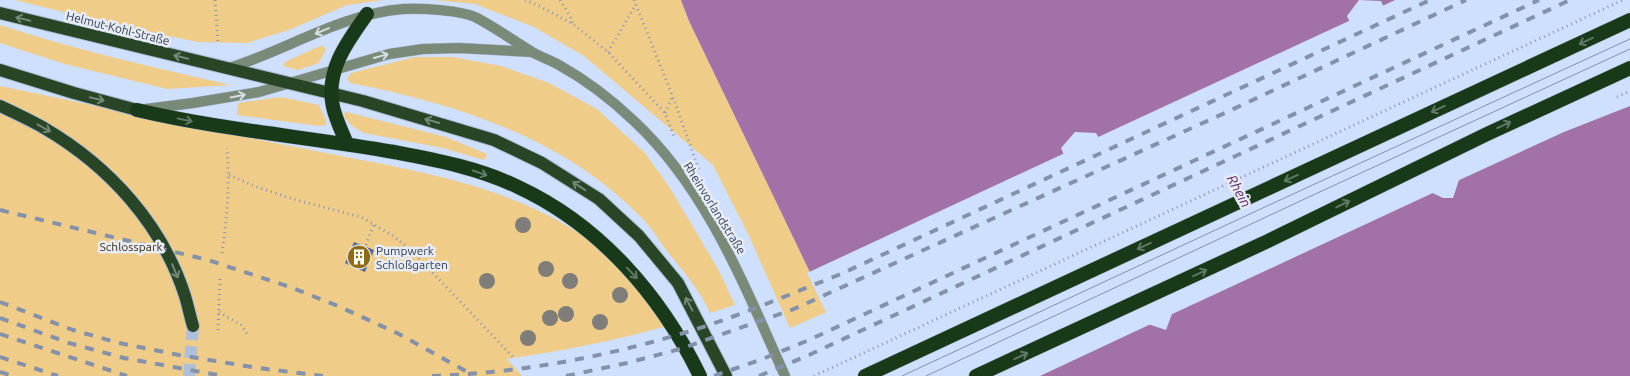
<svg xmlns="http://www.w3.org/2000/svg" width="1630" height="376" font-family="Ubuntu,sans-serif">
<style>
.green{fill:#efcc87}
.water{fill:#a171a7;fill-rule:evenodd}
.pier{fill:#cfdffe}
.building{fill:#526994}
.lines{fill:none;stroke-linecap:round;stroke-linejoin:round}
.primary-tunnel{stroke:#afbedb;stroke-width:12;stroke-dasharray:12 6;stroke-linecap:butt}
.minor-casing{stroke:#acbbd8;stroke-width:11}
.primary-casing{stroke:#acbbd8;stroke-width:14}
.trunk-casing{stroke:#acbbd8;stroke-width:15}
.path{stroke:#8a97b2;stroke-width:3;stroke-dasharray:1 4;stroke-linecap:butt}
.minor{stroke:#798a78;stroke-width:10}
.primary{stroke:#284626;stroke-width:12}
.trunk{stroke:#183a18;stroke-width:14}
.tram{stroke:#8491ab;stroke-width:1}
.rail{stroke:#8491ab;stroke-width:4;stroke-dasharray:9 9;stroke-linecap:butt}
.tree{fill:#7e7d79}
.oneway{stroke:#748879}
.oneway2{stroke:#d6dde3}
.oneway3{stroke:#607866}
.labels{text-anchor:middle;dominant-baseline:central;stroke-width:5;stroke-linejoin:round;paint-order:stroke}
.street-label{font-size:12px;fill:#313c50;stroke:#e7ecf6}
.park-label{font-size:12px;fill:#3b2c0d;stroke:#e7ecf6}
.poi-label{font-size:12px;fill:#313c50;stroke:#e7ecf6;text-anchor:start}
.water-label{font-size:14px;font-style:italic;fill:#64276b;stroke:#e7ecf6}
</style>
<rect width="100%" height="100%" fill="#cfdffe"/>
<path class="green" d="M15,0H383L347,5L289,30L247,43L198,42L120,26Z
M435,0H681L689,21L829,311L790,328L750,238L713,165L584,56L534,27L475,4Z
M0,25C76,50 153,67 230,85L167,89L65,64L0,43Z
M320,46H323L326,49L319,63L298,70L283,66L285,62Z
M415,57H452L501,66L549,83L597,109L645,153L670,188L718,269L735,305L710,313C700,290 683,271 667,251C658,239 650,225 639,215C562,137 454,103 350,83L347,79L351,73Z
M0,86C103,107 207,130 311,150C399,168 490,180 569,227C610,252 638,289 667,326C614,341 561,351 507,359L522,376H0Z
M281,97L319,105L326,121V125L319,126L237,115L238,103Z
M346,112L446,137L487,154L484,160L443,148L364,133L352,126L345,118L344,113Z"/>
<path class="water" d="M681,0H1630V376H860L689,21ZM1359,0L1381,1L1461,174L1453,198H1443L1426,190L1347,16ZM1075,132L1096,133L1108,153L1176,303L1166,330L1139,321L1064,155L1061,148Z"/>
<path class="pier" d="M1395,0H1630V106L1564,132L1455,182L1458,175L1380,7Z
M1351,20L1428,188L1435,192L1168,316L1173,303L1105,154L1096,138Z
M1065,153L1141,319L1153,323L1040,376H857L807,273Z"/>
<path class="building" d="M354,242L374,250L365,272L345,263Z"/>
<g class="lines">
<path class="primary-tunnel" d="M189,376L193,326"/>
<g class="minor-casing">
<path id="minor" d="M229,68C287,50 341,14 403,9C420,8 462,10 477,18C496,28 514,41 532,52C541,57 550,60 559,65C586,80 612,100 634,121C707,189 745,287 785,376
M146,109L193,103L259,92L389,54L423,49L459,48L532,52"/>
</g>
<g class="primary-casing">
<path id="primary" d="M0,13L363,101L494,140L542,163L599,199L639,236L678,283L726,376
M0,70L74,93L137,110
M0,106C15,113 30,120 44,128C109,166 162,224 185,296C188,306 190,316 193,326"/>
</g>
<g class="trunk-casing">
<path id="trunk" d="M137,110C222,130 309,137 394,152C436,160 479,168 518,187C600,225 661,296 700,376
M347,144C342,132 336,120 333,107C325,71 347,42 367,14
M865,376L1630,20
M976,376L1268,241L1487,134L1630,68"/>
</g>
<path class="path" d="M215,0L218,43
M525,0L537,5L573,24L608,52L665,113L675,139
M560,0L570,16L573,24
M634,0L673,97L699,170
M608,52L635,6
M1617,97L1630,91
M665,113L672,98
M229,175L257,187L293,199L361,217L392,235L411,250L514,358
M366,245L374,223
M222,253C227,218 230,184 227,148
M219,312L241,325L247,334
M218,330L220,275
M814,376L1623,0"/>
<use href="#minor" class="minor"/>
<use href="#primary" class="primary"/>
<use href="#trunk" class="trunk"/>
<path class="tram" d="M902,376L1267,206L1630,39
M926,376L1311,196L1630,49"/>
<path class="rail" d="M0,210L208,260L290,287L338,306L399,334L469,373
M0,302L73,330L119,343L179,355L258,368L323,376
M0,318L69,343L124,358L223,376
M0,334L127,376
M0,357L58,376
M0,372L13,376
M432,376C519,373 605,357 687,332C740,316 790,294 841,274L1430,0
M566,376L627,363L680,349L794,309L1227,112L1466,0
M714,376L765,358L809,340L1539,0
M759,376L809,355L1570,0"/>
</g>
<g class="tree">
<circle cx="523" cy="225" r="8"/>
<circle cx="546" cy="269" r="8"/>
<circle cx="487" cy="281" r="8"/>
<circle cx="570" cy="281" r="8"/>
<circle cx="620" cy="295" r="8"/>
<circle cx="566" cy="314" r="8"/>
<circle cx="550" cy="318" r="8"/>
<circle cx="600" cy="322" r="8"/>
<circle cx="528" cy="338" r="8"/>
</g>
<defs><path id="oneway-shaft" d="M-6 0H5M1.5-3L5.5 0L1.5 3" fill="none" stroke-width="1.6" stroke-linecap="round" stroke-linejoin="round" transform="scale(1.25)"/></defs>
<g class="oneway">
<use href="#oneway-shaft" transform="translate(23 19) rotate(-166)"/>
<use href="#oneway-shaft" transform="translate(181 57) rotate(-167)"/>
<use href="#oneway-shaft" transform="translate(97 99) rotate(14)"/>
<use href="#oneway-shaft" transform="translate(432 121) rotate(-164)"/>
<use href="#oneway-shaft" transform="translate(44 128) rotate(29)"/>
<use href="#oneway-shaft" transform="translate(579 186) rotate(-147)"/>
<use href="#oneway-shaft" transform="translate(175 271) rotate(67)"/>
<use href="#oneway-shaft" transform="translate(689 304) rotate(-118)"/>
</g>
<g class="oneway2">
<use href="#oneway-shaft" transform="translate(322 31) rotate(157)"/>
<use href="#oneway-shaft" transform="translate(381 56) rotate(-15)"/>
<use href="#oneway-shaft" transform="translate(238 96) rotate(-11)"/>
</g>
<g class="oneway3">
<use href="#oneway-shaft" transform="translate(1586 41) rotate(155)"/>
<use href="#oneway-shaft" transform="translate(1438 109) rotate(155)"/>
<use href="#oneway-shaft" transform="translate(185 120) rotate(12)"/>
<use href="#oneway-shaft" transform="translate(1504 125) rotate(-25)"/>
<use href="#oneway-shaft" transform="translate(480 173) rotate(19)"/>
<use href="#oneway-shaft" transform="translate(1291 178) rotate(155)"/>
<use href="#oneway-shaft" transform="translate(1343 204) rotate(-26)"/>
<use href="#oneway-shaft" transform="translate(1144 246) rotate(155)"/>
<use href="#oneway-shaft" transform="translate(632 273) rotate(46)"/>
<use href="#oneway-shaft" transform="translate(1200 273) rotate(-25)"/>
<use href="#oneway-shaft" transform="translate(1021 356) rotate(-25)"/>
</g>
<defs>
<g id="building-disc" transform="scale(1.25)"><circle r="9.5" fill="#906b11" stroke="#e7ecf6"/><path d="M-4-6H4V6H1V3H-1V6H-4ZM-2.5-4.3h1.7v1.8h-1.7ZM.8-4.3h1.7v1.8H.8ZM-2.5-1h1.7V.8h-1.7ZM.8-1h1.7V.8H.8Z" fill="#fff"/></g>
</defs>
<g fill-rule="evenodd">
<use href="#building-disc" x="359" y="257"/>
</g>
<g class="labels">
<g class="street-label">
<text transform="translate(118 28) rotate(14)">Helmut-Kohl-Straße</text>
<text transform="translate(715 208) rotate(58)">Rheinvorlandstraße</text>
</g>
<g class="park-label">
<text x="131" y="246">Schlosspark</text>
</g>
<g class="poi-label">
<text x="376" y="250">Pumpwerk<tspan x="376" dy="14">Schloßgarten</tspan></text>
</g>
<g class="water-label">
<text transform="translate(1239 191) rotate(61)">Rhein</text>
</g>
</g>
</svg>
